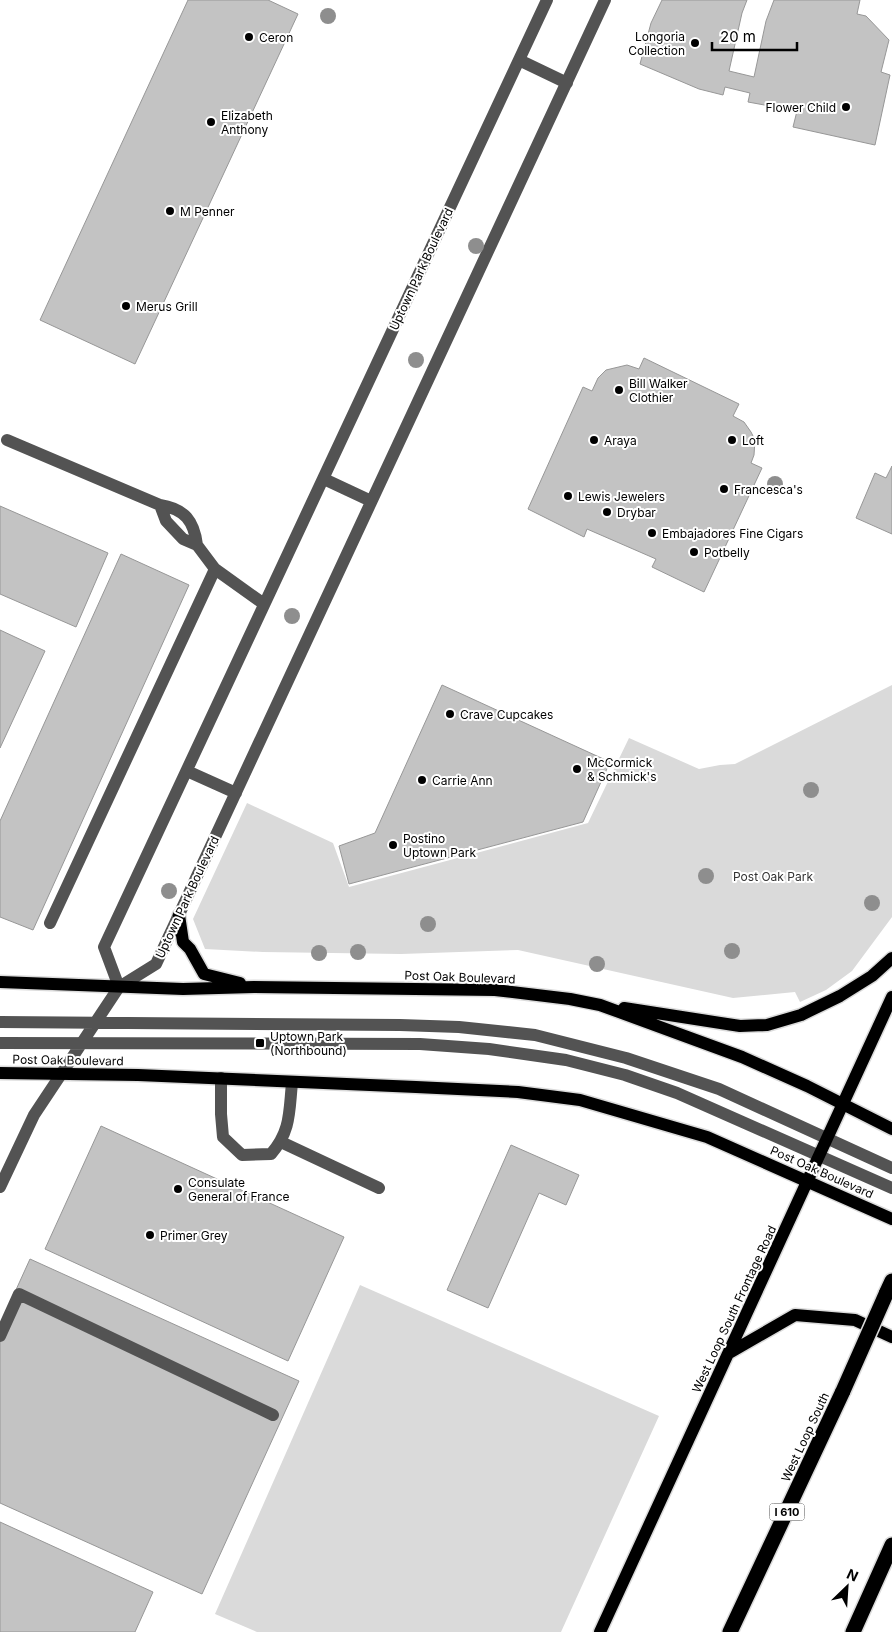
<svg xmlns="http://www.w3.org/2000/svg" width="892" height="1632" font-family="Inter,sans-serif">
<style>
.green{fill:#dadada}
.building{fill:#c3c3c3;stroke:#979797}
.lines{fill:none;stroke-linecap:round;stroke-linejoin:round}
.major-casing{stroke:#dbdbdb;stroke-width:15}
.highway-casing{stroke:#dbdbdb;stroke-width:18}
.minor{stroke:#535353;stroke-width:12}
.major{stroke:#000;stroke-width:12}
.highway{stroke:#000;stroke-width:15}
.highway-bridge-casing{stroke:#dbdbdb;stroke-width:18;stroke-linecap:butt}
.highway-bridge{stroke:#000;stroke-width:15}
.tree{fill:#8e8e8e}
.poi-dot{fill:#000;stroke:#fff;stroke-width:2}
.labels{text-anchor:middle;dominant-baseline:central;stroke-width:4;stroke-linejoin:round;paint-order:stroke}
.shield{fill:#fff;stroke:#4c4c4c;stroke-width:1}
.shield-label{font-size:11px;font-weight:bold;fill:#000}
.poi-label{font-size:12px;fill:#000;stroke:#fff;text-anchor:start}
.street-label{font-size:12px;fill:#000;stroke:#fff}
.park-label{font-size:12px;fill:#313131;stroke:#fff}
</style>
<rect width="100%" height="100%" fill="#fff"/>
<path class="green" d="M892,685V917L852,971L826,990L800,1002L795,992L733,998L518,950L401,954L263,952L205,949L193,919L247,803L333,843L349,887L588,823L629,738L699,769L720,765L735,764Z
M360,1285L659,1416L561,1632H257L215,1614Z"/>
<path class="building" d="M188,0H268L298,14L135,364L40,320Z
M662,0H747L742,13L729,71L754,77L766,21L774,0H860L857,14L866,16L889,40L881,72L890,75L875,145L793,127L797,111L748,102L750,93L725,87L723,95L699,89L640,64L651,23Z
M644,358L739,404L733,416L744,422L751,432L755,440L754,455L751,463L762,468L704,592L652,567L656,559L587,529L584,537L528,509L583,387L592,391L598,378L606,370L627,365L639,369Z
M892,466V534L856,518L875,473L886,478Z
M0,506L108,553L76,627L0,594Z
M121,554L189,585L33,930L0,917V821Z
M0,630L45,651L0,748Z
M442,685L610,762L583,822L349,884L339,846L375,833Z
M101,1126L344,1237L288,1361L45,1249Z
M511,1145L579,1175L566,1205L539,1193L488,1308L447,1290Z
M30,1259L299,1381L202,1594L0,1503V1325Z
M0,1522L153,1592L135,1632H0Z"/>
<g class="lines">
<g class="major-casing">
<path id="major" d="M179,915L183,942L190,949L204,974L240,983
M0,982L183,989L254,987L495,990L570,999L600,1005L742,1057L807,1086L892,1129
M624,1008L740,1026L767,1025L801,1015L840,996L872,976L892,958
M0,1073L138,1075L416,1087L518,1092L580,1100L707,1137L892,1219
M729,1353L795,1315L855,1320L892,1337
M600,1632L892,997"/>
</g>
<g class="highway-casing">
<path id="highway" d="M886,1294L892,1281
M730,1632L843,1391
M853,1632L892,1545"/>
</g>
<path class="minor" d="M519,60L567,83
M7,440L160,505
M324,479L371,501
M197,545C194,521 185,509 160,505L166,521L183,539L197,545L215,569L264,604
M187,771L236,793
M50,923L215,569
M119,987L104,947L547,0
M0,1022L400,1025L459,1027L535,1035L626,1058L719,1089L892,1168
M0,1043L420,1044L489,1049L566,1060L625,1075L677,1093L892,1188
M221,1078V1114L223,1137L242,1155L271,1154C291,1131 289,1112 292,1083
M281,1142L379,1188
M0,1187L34,1115L119,987L156,964L605,0
M0,1336L19,1294L273,1415"/>
<use href="#major" class="major"/>
<use href="#highway" class="highway"/>
<g class="highway-bridge-casing">
<path id="highway-bridge" d="M843,1391L886,1294"/>
</g>
<use href="#highway-bridge" class="highway-bridge"/>
</g>
<g class="tree">
<circle cx="328" cy="16" r="8"/>
<circle cx="476" cy="246" r="8"/>
<circle cx="416" cy="360" r="8"/>
<circle cx="775" cy="484" r="8"/>
<circle cx="292" cy="616" r="8"/>
<circle cx="811" cy="790" r="8"/>
<circle cx="706" cy="876" r="8"/>
<circle cx="169" cy="891" r="8"/>
<circle cx="872" cy="903" r="8"/>
<circle cx="428" cy="924" r="8"/>
<circle cx="732" cy="951" r="8"/>
<circle cx="358" cy="952" r="8"/>
<circle cx="319" cy="953" r="8"/>
<circle cx="597" cy="964" r="8"/>
</g>
<g class="poi-dot">
<circle cx="249" cy="37" r="5"/>
<circle cx="695" cy="43" r="5"/>
<circle cx="846" cy="107" r="5"/>
<circle cx="211" cy="122" r="5"/>
<circle cx="170" cy="211" r="5"/>
<circle cx="126" cy="306" r="5"/>
<circle cx="619" cy="390" r="5"/>
<circle cx="594" cy="440" r="5"/>
<circle cx="732" cy="440" r="5"/>
<circle cx="724" cy="489" r="5"/>
<circle cx="568" cy="496" r="5"/>
<circle cx="607" cy="512" r="5"/>
<circle cx="652" cy="533" r="5"/>
<circle cx="694" cy="552" r="5"/>
<circle cx="450" cy="714" r="5"/>
<circle cx="577" cy="769" r="5"/>
<circle cx="422" cy="780" r="5"/>
<circle cx="393" cy="845" r="5"/>
<rect x="255" y="1038" width="10" height="10" rx="2.5"/>
<circle cx="178" cy="1189" r="5"/>
<circle cx="150" cy="1235" r="5"/>
</g>
<g class="labels">
<rect class="shield" x="769.5" y="1503.5" width="35" height="17" rx="4"/>
<g class="shield-label">
<text x="787" y="1512">I 610</text>
</g>
<g class="poi-label">
<text x="685" y="36" text-anchor="end">Longoria<tspan x="685" dy="14">Collection</tspan></text>
<text x="259" y="37">Ceron</text>
<text x="836" y="107" text-anchor="end">Flower Child</text>
<text x="221" y="115">Elizabeth<tspan x="221" dy="14">Anthony</tspan></text>
<text x="180" y="211">M Penner</text>
<text x="136" y="306">Merus Grill</text>
<text x="629" y="383">Bill Walker<tspan x="629" dy="14">Clothier</tspan></text>
<text x="604" y="440">Araya</text>
<text x="742" y="440">Loft</text>
<text x="734" y="489">Francesca's</text>
<text x="578" y="496">Lewis Jewelers</text>
<text x="617" y="512">Drybar</text>
<text x="662" y="533">Embajadores Fine Cigars</text>
<text x="704" y="552">Potbelly</text>
<text x="460" y="714">Crave Cupcakes</text>
<text x="587" y="762">McCormick<tspan x="587" dy="14">&amp; Schmick's</tspan></text>
<text x="432" y="780">Carrie Ann</text>
<text x="403" y="838">Postino<tspan x="403" dy="14">Uptown Park</tspan></text>
<text x="270" y="1036">Uptown Park<tspan x="270" dy="14">(Northbound)</tspan></text>
<text x="188" y="1182">Consulate<tspan x="188" dy="14">General of France</tspan></text>
<text x="160" y="1235">Primer Grey</text>
</g>
<g class="street-label">
<text transform="translate(421 269) rotate(-65)">Uptown Park Boulevard</text>
<text transform="translate(187 897) rotate(-65)">Uptown Park Boulevard</text>
<text transform="translate(460 977) rotate(2)">Post Oak Boulevard</text>
<text transform="translate(68 1060) rotate(1)">Post Oak Boulevard</text>
<text transform="translate(822 1172) rotate(24)">Post Oak Boulevard</text>
<text transform="translate(734 1309) rotate(-65)">West Loop South Frontage Road</text>
<text transform="translate(805 1437) rotate(-65)">West Loop South</text>
</g>
<g class="park-label">
<text x="773" y="876">Post Oak Park</text>
</g>
</g>
<g transform="translate(847 1587) rotate(25)" stroke="#ffffff" stroke-width="4" paint-order="stroke">
<path d="M0-4L9 19L0 12L-9 19Z" fill="#000000"/>
<text y="-8" font-size="14" font-weight="bold" text-anchor="middle" fill="#000000">N</text>
</g>
<path d="M712 42v8h85v-8" fill="none" stroke="#000000" stroke-width="2.5"/>
<text x="720" y="42" font-size="15" fill="#000000" stroke="#ffffff" stroke-width="4" paint-order="stroke">20 m</text>
</svg>
